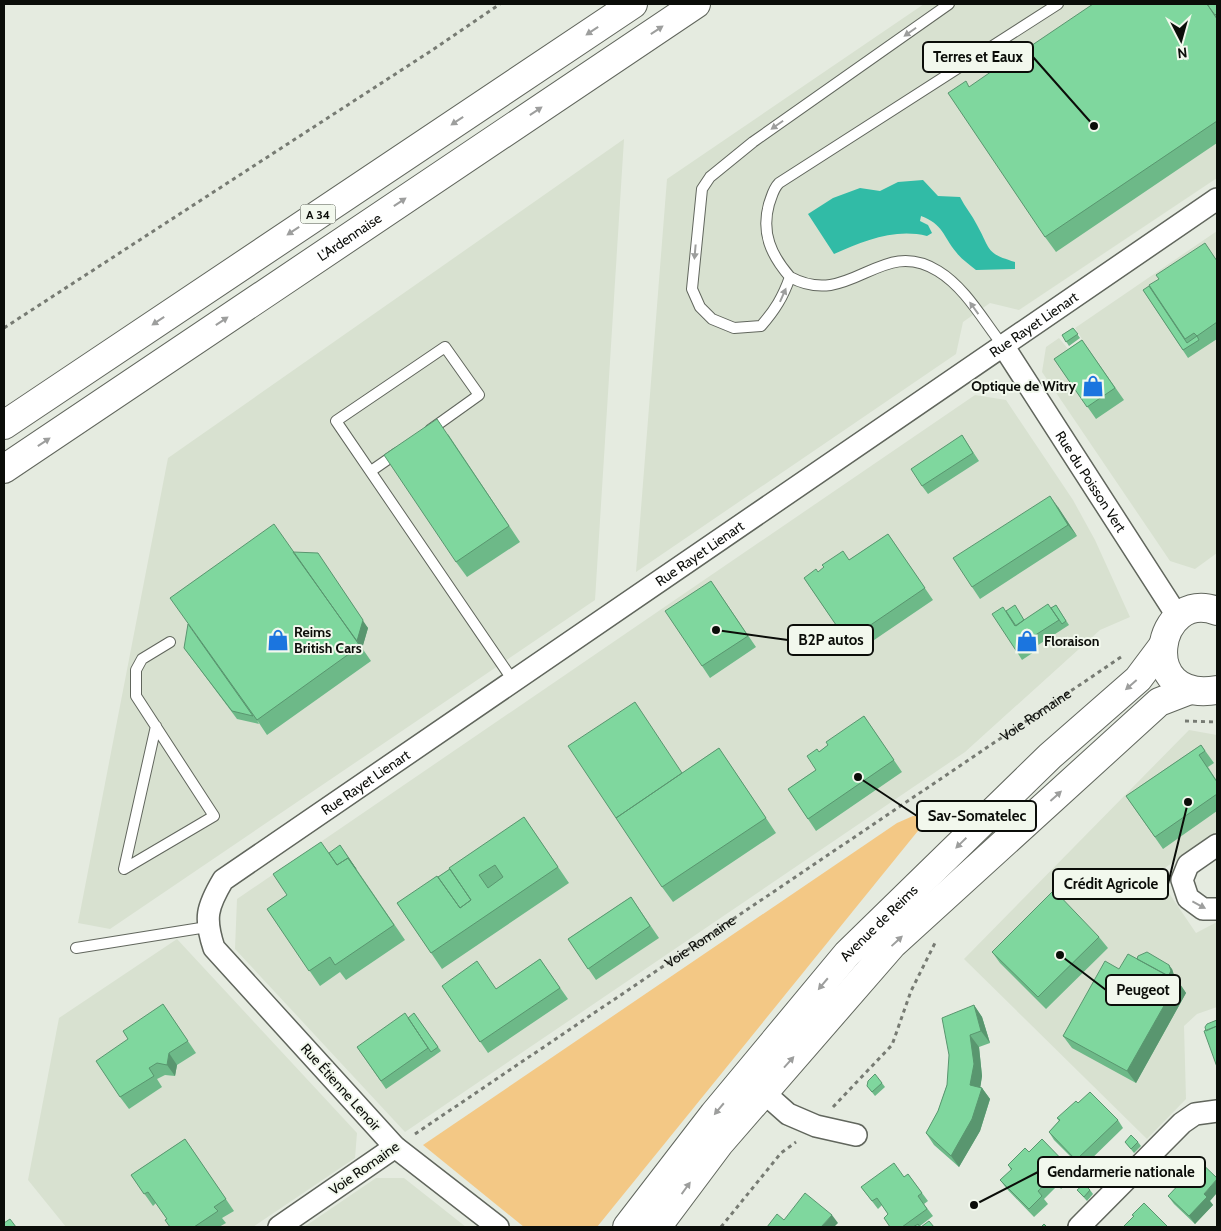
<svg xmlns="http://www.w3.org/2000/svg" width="1221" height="1231" font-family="Cabin,sans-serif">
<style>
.built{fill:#d8e1d0}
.green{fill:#f3c885}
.water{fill:#31bba6}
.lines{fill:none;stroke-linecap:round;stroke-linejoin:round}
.lane-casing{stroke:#61665d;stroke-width:12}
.street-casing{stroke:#61665d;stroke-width:24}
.secondary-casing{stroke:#61665d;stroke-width:30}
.highway-casing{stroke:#61665d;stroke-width:30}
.path{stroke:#777b73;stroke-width:3;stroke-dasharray:4 4;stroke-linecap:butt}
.lane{stroke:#fff;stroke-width:10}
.street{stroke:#fff;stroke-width:21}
.secondary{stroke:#fff;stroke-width:28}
.highway{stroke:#fff;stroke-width:28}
.wall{fill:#6db988}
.shaded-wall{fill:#59966f}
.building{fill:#7fd79e;stroke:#59966f;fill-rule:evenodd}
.oneway{fill:#9d9e9d}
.labels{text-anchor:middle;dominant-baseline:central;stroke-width:4;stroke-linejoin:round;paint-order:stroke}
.shield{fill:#f2f8ed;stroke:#50544d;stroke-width:1}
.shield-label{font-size:12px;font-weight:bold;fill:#0b0d09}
.street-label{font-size:14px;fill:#0b0d09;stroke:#f2f8ed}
.poi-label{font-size:14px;font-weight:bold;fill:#0b0d09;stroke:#f2f8ed;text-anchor:start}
.leader{fill:none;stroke:#0b0d09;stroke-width:2}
.callout-dot{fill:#0b0d09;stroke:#f2f8ed;stroke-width:2}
.callout{fill:#f2f8ed;stroke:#0b0d09;stroke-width:2}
.callout-label{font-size:15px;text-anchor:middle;font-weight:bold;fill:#0b0d09}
</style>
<rect width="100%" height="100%" fill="#e5ebe0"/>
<path class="built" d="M924,4H1217V178L1019,310L990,303L963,322L956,354L636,572L667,179Z
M624,139L595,600L110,929L78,923L168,458Z
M1217,231V553L1195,569L1170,561L1042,372L1046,347L1059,338L1068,349L1082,339L1075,328Z
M975,395L1006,400L1073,500L1095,540L1130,617L1100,630L965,752L405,1132L235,949L237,899Z
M1189,730L1217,735V832L1156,874L1196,933L1217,922V1007L1197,1014L1184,1026L1186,1099L1147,1139L964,959Z
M177,939L357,1133L355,1158L253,1227H66L28,1180L59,1018Z
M376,1178H404L466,1227H304Z"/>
<path class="green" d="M913,816H930L597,1227H524L423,1145L897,823Z"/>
<path class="water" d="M923,180L938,196L960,197C965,207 972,215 977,225C991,250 985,253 1015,262V269L976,270C970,265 961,259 956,252C943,236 943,224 921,216L920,221L928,225L932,233L927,236C895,228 863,241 834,254L808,214L833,198L860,188L880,191L898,182Z"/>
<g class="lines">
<g class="lane-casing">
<path id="lane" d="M949,4L753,142L710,177L702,189L692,289L700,307L712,319L734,328L761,326C775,310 783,297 790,277C771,255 761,233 769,204C772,196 773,189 779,183L1058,4
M790,277C851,310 880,235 938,271C966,288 984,322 1004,347
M430,430L479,395L445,347L336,421L514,682
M371,471L397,453
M156,726L124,869L214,816L136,696V670L142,659L170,642
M76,948L207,927"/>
</g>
<g class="street-casing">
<g id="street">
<path id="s2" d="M1004,347L1178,617"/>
<path d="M1217,845L1188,865L1182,880L1188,898L1203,909H1217"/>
<path d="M752,1082L788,1114L816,1126L856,1135"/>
<path d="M279,1227L395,1147"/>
<path id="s3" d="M498,1227L395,1147L214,948C204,918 207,907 223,880L1217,199"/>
<path d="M1079,1227L1182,1123L1195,1114L1217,1111"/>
</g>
</g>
<g class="secondary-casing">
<g id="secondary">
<path d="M1217,611C1156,587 1135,704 1217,690"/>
<path id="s4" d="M627,1227L714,1114L847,954L1050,756L1138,679L1162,647"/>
<path d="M657,1227L719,1144L892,945L1159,702L1190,690"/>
</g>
</g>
<g class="highway-casing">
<g id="highway">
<path d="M4,425L633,4"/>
<path id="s5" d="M4,469L696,4"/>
</g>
</g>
<g class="path">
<path d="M4,328L437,47L500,4"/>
<path d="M1185,721L1217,722"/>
<path d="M833,1107L892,1045L911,991L936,941"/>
<path id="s1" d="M415,1134L1121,657"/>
<path d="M721,1227L781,1153L796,1142"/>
</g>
<use href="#lane" class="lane"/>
<use href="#street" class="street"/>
<use href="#secondary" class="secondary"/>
<use href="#highway" class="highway"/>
</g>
<path class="wall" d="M1217,4V143L1056,252L1045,237L970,87L1014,58Z
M1217,260V339L1188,358L1143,290Z
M1073,328L1080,338L1069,346L1062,335Z
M1082,340L1124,400L1096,419L1054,359Z
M448,434L520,542L467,577L456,562Z
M962,435L979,461L928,494L922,486Z
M1058,507L1077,536L980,599L972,587Z
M888,534L933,600L855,653L804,578L849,560Z
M293,552L368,628L362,648L371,661L267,735L257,720L259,724L237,719L184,648Z
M711,581L756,647L710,678L702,666Z
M1056,605L1069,625L1032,649L1034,652L1022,660L1017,652L1006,610L1025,620L1051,608Z
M864,716L902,772L816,831L788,789L816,770L819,752L828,745Z
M1201,745L1214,763L1208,767L1217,781V811L1163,849L1126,796Z
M719,748L776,833L673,902L662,887L682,773Z
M524,817L569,883L442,969L397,903L438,877Z
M340,845L405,940L346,980L340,972L320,986L267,909L287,895L331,857Z
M631,897L659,938L596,980L568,939Z
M1099,937L1108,948L1046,1009L1000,963L992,952Z
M540,959L568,999L488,1053L442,986L496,989Z
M1137,959L1172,969L1174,975L1172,978L1178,981L1186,993L1136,1083L1072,1048L1063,1036L1119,969Z
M163,1004L196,1053L177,1065L175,1076L165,1075L157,1079L162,1087L129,1109L120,1097L128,1039Z
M974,1005L982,1017L990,1043L979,1047L982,1076L980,1087L982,1088L990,1099L980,1131L959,1167L934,1145L926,1133L938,1111Z
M414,1013L441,1051L434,1056L431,1052L434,1056L386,1089L357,1047L410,1021Z
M882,1083L885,1087L875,1096L867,1086Z
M1057,1118L1118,1120L1123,1128L1082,1168L1054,1140L1049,1132L1059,1121Z
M185,1139L234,1211L222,1218L226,1223L219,1227H170L167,1219L156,1203L153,1206L131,1175Z
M1125,1142H1138L1141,1146L1134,1153Z
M1029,1152L1070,1168L1075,1176L1061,1189L1058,1185L1044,1199L1048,1204L1034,1217L1006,1188L1000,1180L1011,1170L1008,1165Z
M1179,1173L1210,1201L1213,1205L1195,1224L1174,1204L1168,1196L1176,1188L1174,1185L1182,1177Z
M908,1174L928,1201L924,1204L933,1216L920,1226V1227H890L888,1214L882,1205L878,1209L861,1187L904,1177Z
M1077,1190H1090L1093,1194L1087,1201Z"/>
<path class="shaded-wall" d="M1050,496L1058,507L1077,536L1068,525Z
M323,561L368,628L362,649L357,641Z
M1169,965L1172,969L1174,975L1169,984L1166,980Z
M1178,981L1186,993L1136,1083L1127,1071Z
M974,1005L982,1017L990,1043L981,1031Z
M970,1035L979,1047L982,1076L979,1097L970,1085Z
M169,1053L177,1065L175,1076L167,1065Z
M982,1088L990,1099L980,1131L959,1167L951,1156Z
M1104,1176L1107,1180L1101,1187L1098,1183Z
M1217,1179V1193L1210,1201L1213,1205L1195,1224L1189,1216L1204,1194Z
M832,1215L838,1223L834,1227H821Z"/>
<path class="building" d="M1093,4H1207L1217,19V121L1045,237L948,93L966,81L969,87L995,69L991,63L1009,51L1013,58Z
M1207,4H1217V13L1215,15Z
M1205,243L1217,261V322L1197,336L1194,333L1185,339L1149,285L1159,279L1156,275Z
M1149,286L1187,343L1197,336L1199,340L1183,350L1143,290Z
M1073,328L1078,334L1066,342L1062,335Z
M1082,340L1115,388L1087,407L1054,359Z
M437,419L509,526L456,562L384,455Z
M962,435L973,453L922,486L911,469Z
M1050,496L1068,525L972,587L953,558Z
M274,524L360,646L257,720L170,598Z
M888,534L925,588L847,641L804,578L816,569L818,572L824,567L822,565L843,551L849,560Z
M293,552L318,553L363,620L357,641Z
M711,581L748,636L702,666L665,611Z
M1048,604L1059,620L1026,641L1028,644L1017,652L992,614L1003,607L1015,626Z
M1015,605L1024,620L1016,626L1006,611Z
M1056,605L1066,621L1062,624L1051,608Z
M188,624L212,658L253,716L232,711L184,648Z
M635,702L682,773L616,818L568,746Z
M864,716L894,760L808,819L788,789L816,770L807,756L817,749L819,752L828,745L826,742Z
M1201,745L1205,751L1199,755L1217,782V794L1155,837L1126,796Z
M719,748L766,818L662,887L616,818Z
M524,817L558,867L431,953L397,903L437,876L460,908L471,900L449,868ZM495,865L503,877L488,888L479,875Z
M321,842L337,865L348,858L394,925L335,965L330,957L309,971L267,909L287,895L273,874Z
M340,845L356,869L348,858L337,865L329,853Z
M450,869L471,900L460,908L438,877Z
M1054,890L1099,937L1038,997L992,952Z
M631,897L650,926L588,969L568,939Z
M1147,952L1169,965L1171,971L1168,976L1137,959L1138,956Z
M1128,954L1178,981L1127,1071L1063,1036L1105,961L1119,969Z
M540,959L560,988L480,1042L442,986L477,961L496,989Z
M163,1004L188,1041L169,1053L167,1065L157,1063L149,1068L154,1076L120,1097L96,1061L128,1039L123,1031Z
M974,1005L981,1031L970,1035L974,1064L970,1085L982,1088L972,1119L951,1156L926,1133L938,1111L947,1085L949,1055L942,1018Z
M405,1013L428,1048L381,1081L357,1047Z
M414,1013L438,1047L431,1052L408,1018Z
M1217,1020V1026L1206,1031L1205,1027L1207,1024Z
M1217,1026V1067L1204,1031Z
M875,1074L882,1083L872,1092L867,1086L868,1081Z
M1090,1092L1118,1120L1076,1160L1049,1132L1060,1120L1057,1118L1076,1101L1078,1103Z
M1131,1135L1138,1142L1131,1149L1125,1142Z
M185,1139L226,1199L214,1207L218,1211L194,1227H170L165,1220L167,1219L148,1192L144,1194L131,1175Z
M1042,1139L1070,1168L1056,1182L1052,1178L1038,1191L1042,1196L1029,1209L1000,1180L1012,1169L1008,1165L1025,1148L1029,1152Z
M1195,1157L1217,1178V1179L1204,1194L1207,1197L1189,1216L1168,1196L1185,1178L1179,1173Z
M894,1163L904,1177L908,1174L922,1193L918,1196L927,1209L902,1227H890L884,1218L888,1214L877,1198L872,1201L861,1187Z
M1182,1177L1184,1179L1176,1187L1174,1185Z
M1084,1184L1090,1190L1084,1197L1077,1190Z
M805,1193L832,1215L821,1227H767L777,1214L784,1220Z
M1144,1203L1168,1227H1123L1134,1216L1132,1215Z
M10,1219L16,1227H4V1223Z
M929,1221L934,1227H921Z
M918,1224L920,1227H913Z
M1044,1224L1047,1227H1041Z"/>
<defs><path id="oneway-solid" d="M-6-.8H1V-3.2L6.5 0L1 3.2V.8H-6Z" transform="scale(1.25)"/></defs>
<g class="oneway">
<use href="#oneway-solid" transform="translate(657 30) rotate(-34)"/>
<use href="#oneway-solid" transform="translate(592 31) rotate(146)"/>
<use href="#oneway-solid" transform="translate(910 32) rotate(145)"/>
<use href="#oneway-solid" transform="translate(536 111) rotate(-34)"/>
<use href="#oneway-solid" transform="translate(457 121) rotate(146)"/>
<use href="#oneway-solid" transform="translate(777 125) rotate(145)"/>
<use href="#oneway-solid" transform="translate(400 202) rotate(-34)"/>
<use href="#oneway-solid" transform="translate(293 231) rotate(146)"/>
<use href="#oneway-solid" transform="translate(695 252) rotate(95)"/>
<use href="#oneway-solid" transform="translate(783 295) rotate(-66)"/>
<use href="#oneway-solid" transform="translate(974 308) rotate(-126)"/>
<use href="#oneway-solid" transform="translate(158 321) rotate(146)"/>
<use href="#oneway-solid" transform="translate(222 321) rotate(-34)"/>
<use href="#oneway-solid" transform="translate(44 442) rotate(-34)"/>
<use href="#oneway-solid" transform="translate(1131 685) rotate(139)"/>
<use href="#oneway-solid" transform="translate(1056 796) rotate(-42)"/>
<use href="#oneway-solid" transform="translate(961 843) rotate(136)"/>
<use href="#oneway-solid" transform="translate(1199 905) rotate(28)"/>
<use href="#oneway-solid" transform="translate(897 941) rotate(-43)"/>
<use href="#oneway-solid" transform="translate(823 984) rotate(130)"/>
<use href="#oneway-solid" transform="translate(789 1062) rotate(-48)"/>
<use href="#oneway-solid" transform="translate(719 1109) rotate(130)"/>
<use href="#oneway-solid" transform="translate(686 1188) rotate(-54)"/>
</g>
<defs>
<g id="shop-bare" transform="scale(1.725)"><path d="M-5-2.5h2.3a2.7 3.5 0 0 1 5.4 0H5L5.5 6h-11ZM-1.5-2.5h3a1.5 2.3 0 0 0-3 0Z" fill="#1b75df" stroke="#f2f8ed" stroke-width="2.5" paint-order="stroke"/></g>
</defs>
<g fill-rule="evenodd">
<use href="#shop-bare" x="1093" y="386"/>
<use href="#shop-bare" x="278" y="640"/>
<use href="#shop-bare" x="1027" y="641"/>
</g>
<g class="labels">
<rect class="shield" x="300.5" y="204.5" width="35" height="19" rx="4"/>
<g class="shield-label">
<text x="318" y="214">A 34</text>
</g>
<g class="street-label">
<text stroke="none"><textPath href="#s5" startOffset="416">L'Ardennaise</textPath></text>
<text stroke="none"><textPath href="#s3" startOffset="1454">Rue Rayet Lienart</textPath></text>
<text stroke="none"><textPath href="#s2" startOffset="160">Rue du Poisson Vert</textPath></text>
<text stroke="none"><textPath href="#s3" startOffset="1049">Rue Rayet Lienart</textPath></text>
<text stroke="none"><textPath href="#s1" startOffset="749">Voie Romaine</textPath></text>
<text stroke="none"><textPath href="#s3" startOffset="644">Rue Rayet Lienart</textPath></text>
<text stroke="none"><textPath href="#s4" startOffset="395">Avenue de Reims</textPath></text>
<text stroke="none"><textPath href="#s1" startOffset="344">Voie Romaine</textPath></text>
<text transform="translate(341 1087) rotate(48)">Rue Étienne Lenoir</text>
<text transform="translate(364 1168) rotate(-35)">Voie Romaine</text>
</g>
<g class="poi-label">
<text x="1076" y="386" text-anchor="end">Optique de Witry</text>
<text x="294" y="632">Reims<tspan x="294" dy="16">British Cars</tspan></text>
<text x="1044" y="641">Floraison</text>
</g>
</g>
<path class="leader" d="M1094 126L1033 57M716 630L788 640M858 777L917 816M1188 802L1168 884M1060 955L1106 990M974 1205L1038 1172"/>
<g class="callout-dot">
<circle cx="1094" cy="126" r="5"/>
<circle cx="716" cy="630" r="5"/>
<circle cx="858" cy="777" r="5"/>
<circle cx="1188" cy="802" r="5"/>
<circle cx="1060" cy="955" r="5"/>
<circle cx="974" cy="1205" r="5"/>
</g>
<g class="callout">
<rect x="923" y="42" width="110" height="30" rx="5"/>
<rect x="788" y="625" width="85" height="30" rx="5"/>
<rect x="917" y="801" width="119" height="30" rx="5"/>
<rect x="1053" y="869" width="115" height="30" rx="5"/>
<rect x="1106" y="975" width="74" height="30" rx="5"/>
<rect x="1038" y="1157" width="167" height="30" rx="5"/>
</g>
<g class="callout-label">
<text x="978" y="62">Terres et Eaux</text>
<text x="831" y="645">B2P autos</text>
<text x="977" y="821">Sav-Somatelec</text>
<text x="1111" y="889">Crédit Agricole</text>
<text x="1143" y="995">Peugeot</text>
<text x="1121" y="1177">Gendarmerie nationale</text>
</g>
<rect width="1221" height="1231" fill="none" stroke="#0b0d09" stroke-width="10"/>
<g transform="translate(1181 40) rotate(174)" stroke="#f2f8ed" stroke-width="4" paint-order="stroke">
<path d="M0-4L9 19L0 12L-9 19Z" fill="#0b0d09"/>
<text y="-8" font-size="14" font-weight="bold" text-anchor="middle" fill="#0b0d09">N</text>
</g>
</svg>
